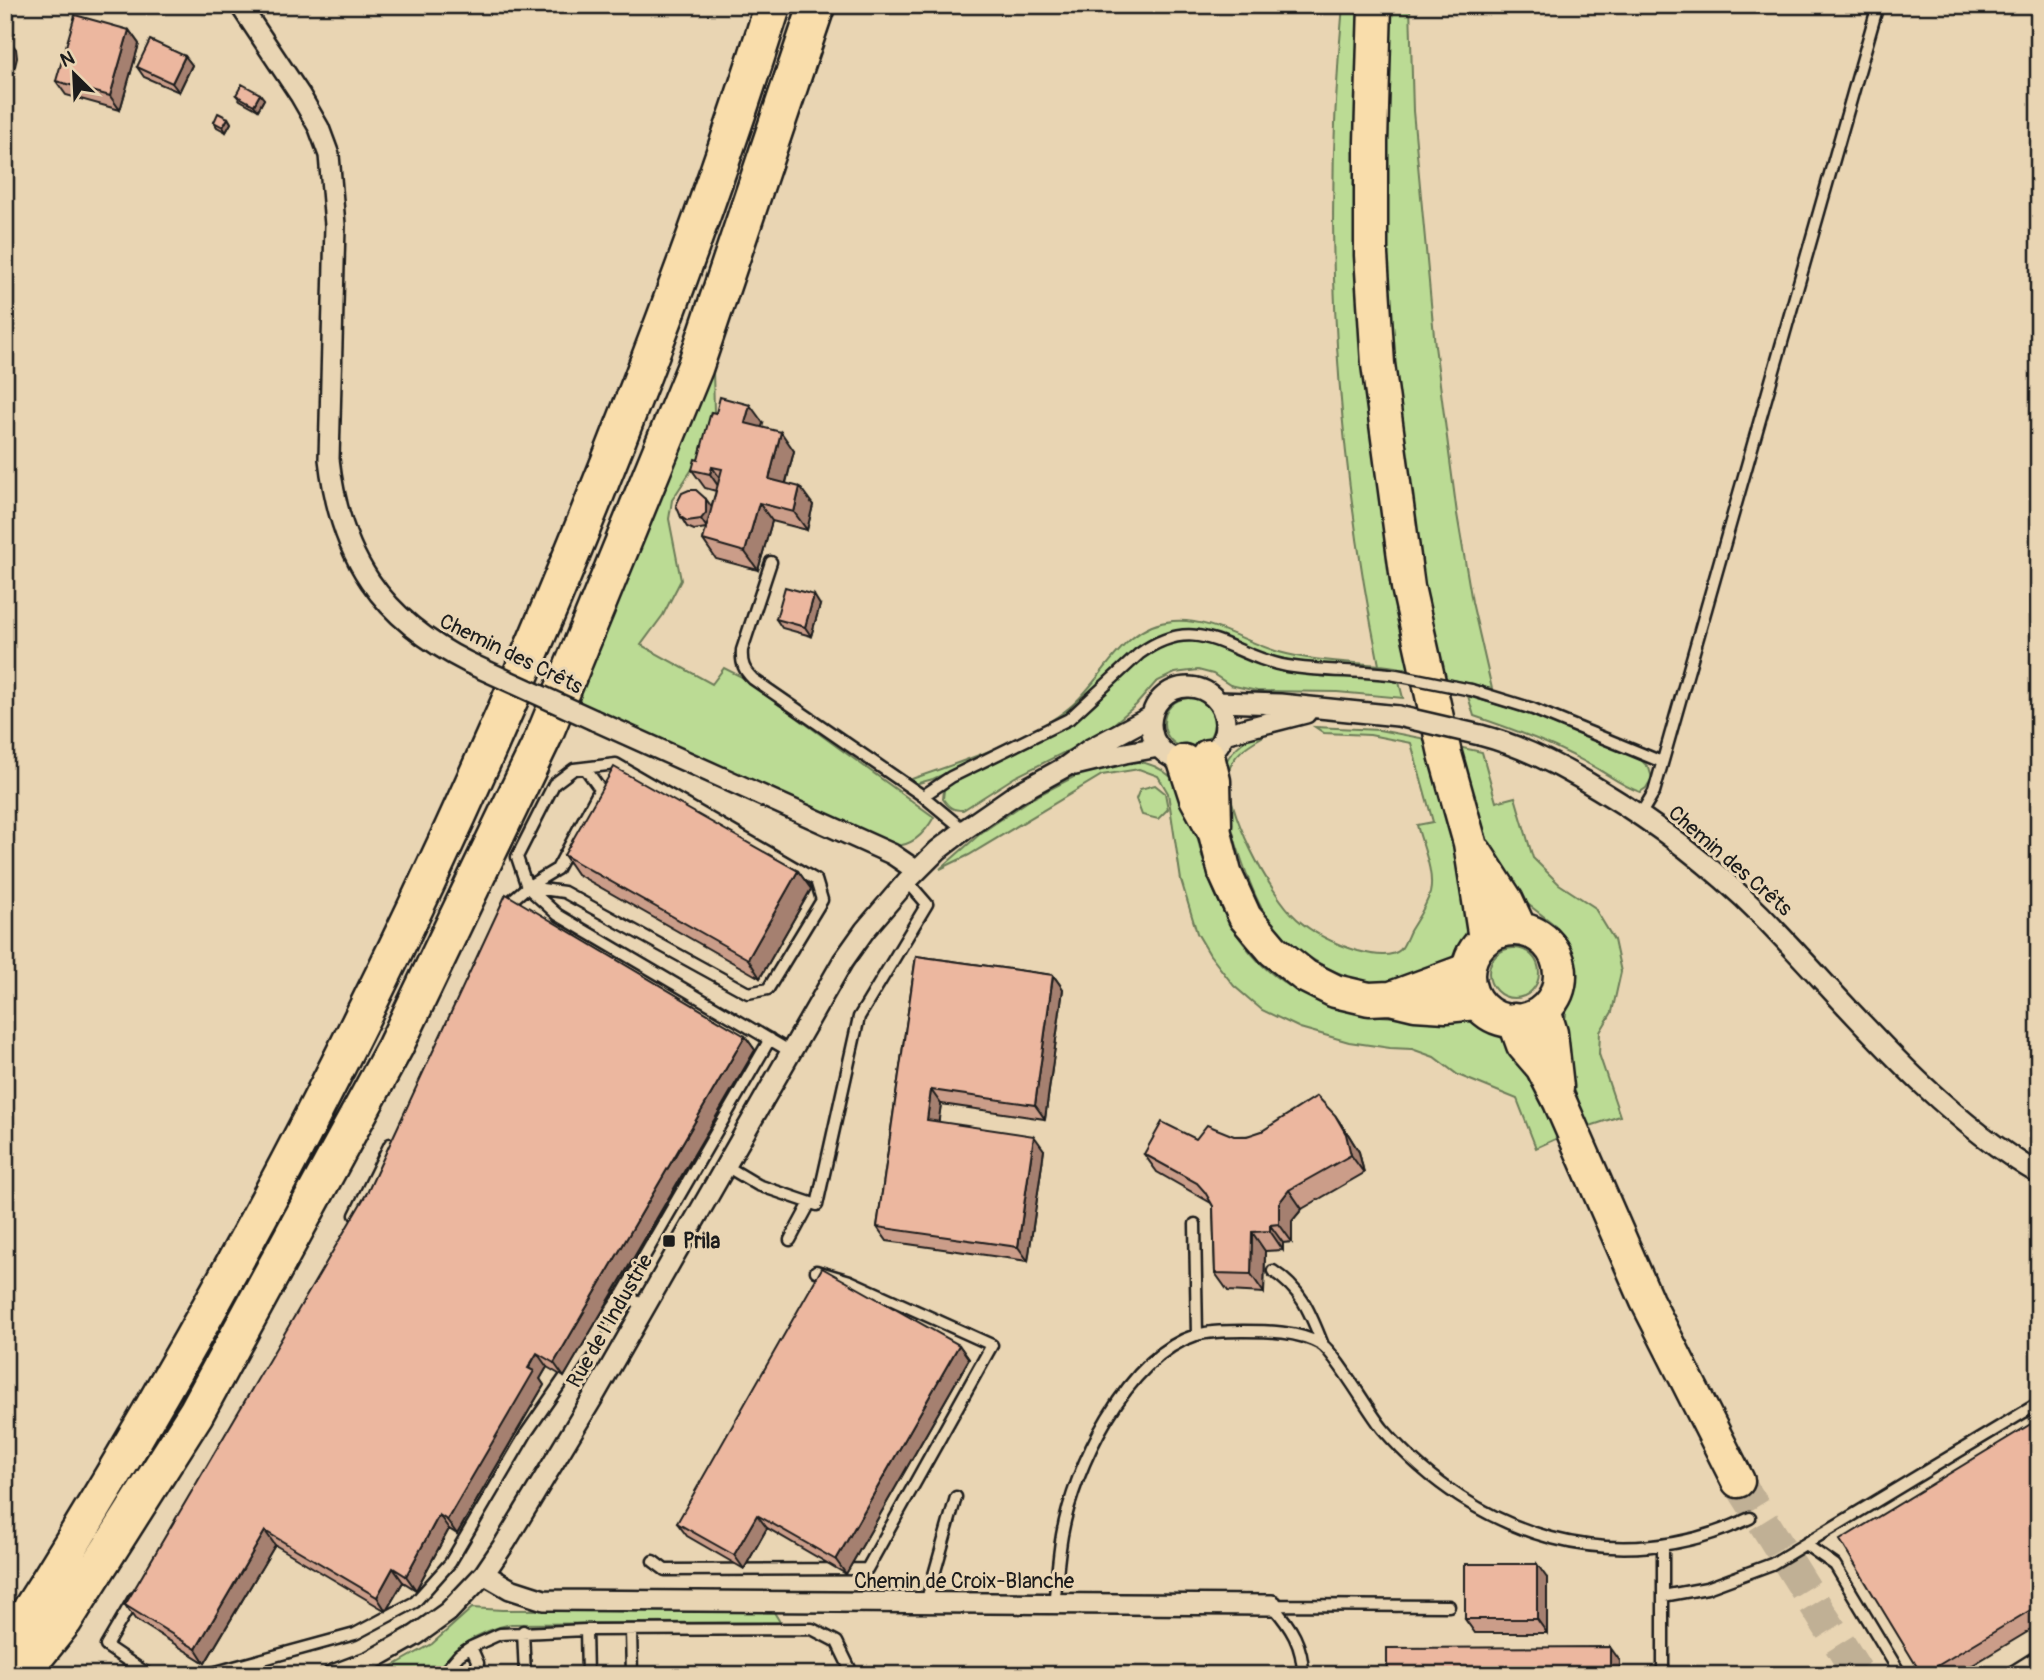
<svg xmlns="http://www.w3.org/2000/svg" width="2044" height="1680" font-family="Pangolin,sans-serif">
<style>
.green{fill:#bbdb94;stroke:#6c7c58;stroke-width:2}
.lines{fill:none;stroke-linecap:round;stroke-linejoin:round}
.trunk-tunnel{stroke:#c0b095;stroke-width:32;stroke-dasharray:32 16;stroke-linecap:butt}
.service-casing{stroke:#1c1c1c;stroke-width:15}
.minor-casing{stroke:#1c1c1c;stroke-width:24}
.trunk-casing{stroke:#1c1c1c;stroke-width:37}
.motorway-casing{stroke:#1c1c1c;stroke-width:40}
.service{stroke:#e9d5b3;stroke-width:10}
.minor{stroke:#e9d5b3;stroke-width:19}
.trunk{stroke:#f9ddab;stroke-width:32}
.motorway{stroke:#f9ddab;stroke-width:35}
.service-bridge-casing{stroke:#1c1c1c;stroke-width:15;stroke-linecap:butt}
.minor-bridge-casing{stroke:#1c1c1c;stroke-width:24;stroke-linecap:butt}
.service-bridge{stroke:#e9d5b3;stroke-width:10}
.minor-bridge{stroke:#e9d5b3;stroke-width:19}
.wall{fill:#cb9d89;stroke:#1c1c1c;stroke-width:2}
.shaded-wall{fill:#a5806f;stroke:#1c1c1c;stroke-width:2}
.building{fill:#ecb79f;stroke:#1c1c1c;stroke-width:2}
.poi-dot{fill:#1c1c1c;stroke:#e9d5b3;stroke-width:2.5}
.labels{text-anchor:middle;dominant-baseline:central;stroke-width:6;stroke-linejoin:round;paint-order:stroke}
.street-label{font-size:21px;fill:#1c1c1c;stroke:#e9d5b3}
.poi-label{font-size:21px;font-weight:bold;fill:#1c1c1c;stroke:#e9d5b3;text-anchor:start}
</style>
<rect width="100%" height="100%" fill="#e9d5b3"/>
<filter id="ink" filterUnits="userSpaceOnUse"><feTurbulence type="fractalNoise" baseFrequency=".0143" numOctaves="2"/><feDisplacementMap in="SourceGraphic" scale="14" xChannelSelector="R" yChannelSelector="G"/><feConvolveMatrix kernelMatrix="1 2 1 2 8 2 1 2 1" color-interpolation-filters="sRGB"/></filter>
<g filter="url(#ink)">
<path class="green" d="M1343,5H1361L1415,671C1403,669 1390,665 1378,665C1346,664 1313,668 1282,660C1244,650 1207,621 1165,634C1123,647 1103,691 1067,715C1028,741 977,759 933,779L915,784L906,781C955,764 1031,740 1070,707C1105,678 1122,625 1173,621C1211,618 1244,642 1279,652C1311,661 1346,662 1379,665C1335,448 1322,225 1343,5Z
M1391,5H1410L1413,111L1435,346L1457,514L1472,602L1492,689L1441,677L1423,585L1393,365L1387,259L1385,161Z
M718,342L713,369L714,412L710,428L698,460L672,500L669,519L681,580L663,615L641,645L712,684L724,668L740,676L934,817C925,833 912,847 892,846L601,713L565,694Z
M1189,639L1212,642L1273,668L1300,673L1367,675L1399,682L1403,698L1337,692L1257,691L1230,685L1213,674L1198,670L1175,673L1156,682L1136,705L1103,733L1015,777L963,810C953,810 949,808 943,799L944,790L951,783C991,763 1035,745 1072,722C1120,691 1124,650 1189,639Z
M1468,696L1526,713L1624,752L1641,760L1649,768L1652,778L1646,788L1640,792C1621,786 1605,772 1587,763C1551,743 1513,729 1474,716Z
M1164 723a25 25 0 1 1 50 0a25 25 0 1 1-50 0Z
M1315,727L1379,730L1431,740L1470,915C1461,956 1457,959 1419,974C1411,977 1402,983 1394,984C1344,986 1285,950 1261,907C1249,885 1242,861 1234,837C1230,824 1220,781 1223,769C1229,751 1243,741 1259,732L1262,737C1248,745 1233,754 1229,771C1223,807 1270,895 1297,919C1315,935 1335,944 1358,951C1369,954 1390,959 1400,950C1404,946 1407,937 1410,931C1417,919 1426,907 1430,893C1435,873 1422,845 1417,825L1433,822L1411,743L1370,735L1324,733Z
M1458,747L1482,752L1496,802L1515,797L1533,858L1559,884L1594,907L1614,940L1621,972L1612,1012L1600,1032L1599,1054L1620,1116L1587,1127L1570,1077L1563,1033L1567,1007L1577,981L1572,951L1556,926L1516,895L1489,845Z
M1123,760C1129,763 1131,762 1138,762C1150,763 1162,769 1171,777C1194,799 1195,831 1203,860C1215,902 1240,949 1275,976C1308,1002 1352,1015 1394,1017C1443,1019 1474,1010 1513,1048C1537,1071 1547,1107 1560,1137L1536,1148L1517,1099L1458,1075L1434,1057L1412,1049L1390,1048L1349,1042L1300,1028L1262,1010L1234,986L1210,955L1197,933L1181,880L1168,793L1158,776L1139,769L1102,775L969,855L940,869L981,833L1031,799L1087,770Z
M1155,785L1165,793L1168,809L1158,819L1142,815L1136,799L1140,789Z
M1489 973a25 25 0 1 1 50 0a25 25 0 1 1-50 0Z
M472,1608L502,1610L772,1609L780,1622L511,1624C474,1632 456,1648 432,1675H377L432,1644Z"/>
<g class="lines">
<path class="trunk-tunnel" d="M1738,1481L1859,1675"/>
<g class="service-casing">
<path id="service" d="M771,562L742,650C741,664 744,670 753,679L923,796L964,830
M1471,690L1533,709L1662,762
M616,764L816,880L822,900L768,989L748,993L564,892L527,887L517,857L554,784L574,769Z
M923,796L951,777L1069,719L1139,654C1200,610 1229,656 1287,666C1323,672 1360,670 1396,675
M1640,815L1654,792L1878,5
M527,887L557,869L600,789L585,768
M508,908L511,901L527,887L558,915L791,1052
M726,1166L758,1185L817,1205L859,1017L927,904L907,881
M355,1215L390,1144
M1195,1224L1197,1335
M790,1240L810,1203
M1273,1271C1303,1291 1310,1313 1323,1345
M623,1293L770,1039
M1805,1544L1835,1565L1901,1675
M653,1561L665,1570L867,1569L992,1345L850,1281L816,1271
M1663,1596L1707,1588L1772,1564L2039,1403
M134,1598L106,1646L149,1675
M926,1603L956,1497
M1054,1604C1057,1581 1058,1558 1062,1535C1074,1468 1126,1357 1196,1335C1211,1331 1227,1331 1243,1331C1269,1331 1297,1331 1321,1344C1334,1351 1369,1412 1383,1429C1476,1537 1617,1582 1750,1518
M1272,1605L1449,1606
M1272,1605C1291,1627 1303,1645 1303,1675
M586,1630L587,1675
M631,1630L632,1675
M523,1631L525,1675
M471,1647L478,1663V1675
M205,1675L355,1634L415,1602L450,1563L527,1432L623,1293L645,1307
M442,1675L459,1655L471,1647L500,1634L586,1630L812,1629L837,1642L853,1675
M1663,1675V1547
M2007,1675L2039,1655"/>
</g>
<g class="minor-casing">
<path id="minor" d="M240,5L300,95L319,128L329,155L335,225L329,459C340,557 381,619 469,663
M1151 724a37 37 0 1 1 74 0a37 37 0 1 1-74 0Z
M1218,702L1280,704L1398,716
M594,720L892,854L917,871
M1224,734L1306,713
M1480,735C1523,746 1563,767 1600,790C1658,825 1712,866 1760,914C1848,1004 1928,1109 2039,1174
M1075,765L1125,753L1159,747
M484,1574L510,1589L544,1600L1272,1605
M333,1675L370,1661L416,1635L448,1612L484,1574L505,1543L595,1394L843,961L865,930L907,881L938,850L964,830L1016,794L1065,767L1090,749L1152,716"/>
</g>
<g class="trunk-casing">
<path id="trunk" d="M1375,5L1371,142V255L1378,364L1408,587L1445,754L1470,843L1485,939
M1208,756L1214,781L1215,825
M1184,761L1196,798L1215,833L1225,873L1245,917L1273,950L1305,976L1335,991L1369,999L1390,998L1415,1004L1446,1006L1476,1003
M1476,853L1507,901L1520,929
M1468 975a46 46 0 1 1 92 0a46 46 0 1 1-92 0Z
M1391,998L1467,970
M1544,1010L1551,1033L1557,1087
M1514,1020L1523,1045L1542,1067L1560,1102L1647,1301L1738,1481"/>
</g>
<g class="motorway-casing">
<path id="motorway" d="M5,1650C219,1316 401,962 554,597C635,403 710,206 773,5
M23,1672L64,1621L196,1413L395,1047L544,736L695,367L817,5"/>
</g>
<use href="#service" class="service"/>
<use href="#minor" class="minor"/>
<use href="#trunk" class="trunk"/>
<use href="#motorway" class="motorway"/>
<g class="service-bridge-casing">
<path id="service-bridge" d="M1396,675L1471,690"/>
</g>
<g class="minor-bridge-casing">
<path id="minor-bridge" d="M469,663L594,720
M1398,716L1480,735"/>
</g>
<use href="#service-bridge" class="service-bridge"/>
<use href="#minor-bridge" class="minor-bridge"/>
</g>
<path class="wall" d="M129,30L139,44L120,110L66,95L56,81Z
M185,56L192,65L179,92L144,77L137,67Z
M260,94L264,99L258,110L240,100L236,95Z
M228,118L231,123L226,132L217,127L214,122Z
M763,423L762,427L794,451L786,483L813,505L807,530L772,521L758,570L716,559L703,540L706,528L694,530L687,527L681,517L711,507L716,491L705,488L692,470L698,460Z
M820,605L811,636L782,628L776,619Z
M564,855L798,871L811,889L760,978L577,874Z
M916,956L1053,975L1063,989L1045,1119L941,1104L938,1122L1044,1150L1028,1261L887,1241L877,1227Z
M745,1036L755,1050L564,1377L547,1367L540,1379L544,1385L457,1534L449,1529L416,1590L403,1582L386,1611L275,1545L205,1663L135,1619L125,1605Z
M1348,1134L1359,1152L1364,1173L1302,1209L1292,1221V1242L1283,1243V1250L1265,1251L1264,1293L1228,1291L1215,1273L1213,1206L1211,1203L1157,1172L1144,1154L1196,1139L1234,1136Z
M959,1345L969,1359L846,1574L767,1528L744,1569L687,1536L677,1523Z
M2039,1419V1625L1956,1675H1922Z
M1547,1578V1633H1475L1465,1619Z"/>
<path class="shaded-wall" d="M129,30L139,44L120,110L110,96Z
M9,40L16,49L17,58L15,66L9,73L5,68V60Z
M185,56L192,65L179,92L172,83Z
M260,94L264,99L258,110L254,105Z
M228,118L231,123L226,132L223,127Z
M750,405L763,423L758,441L745,423Z
M781,432L794,451L782,497L769,479Z
M712,467L725,485L723,493L710,474Z
M800,487L813,505L807,530L794,512Z
M706,499L713,509L707,528L701,519Z
M759,503L772,521L758,570L745,552Z
M814,595L820,605L811,636L805,627Z
M798,871L811,889L760,978L748,959Z
M1053,975L1063,989L1045,1119L1035,1105Z
M745,1036L755,1050L564,1377L554,1363Z
M931,1090L941,1104L937,1134L927,1120Z
M1335,1115L1348,1134L1359,1152L1364,1173L1351,1155Z
M1034,1136L1044,1150L1028,1261L1018,1247Z
M1289,1190L1302,1209L1292,1221V1242L1279,1224V1203Z
M1270,1225L1283,1243V1250L1270,1231Z
M1252,1232L1265,1251L1264,1293L1251,1274Z
M959,1345L969,1359L846,1574L836,1560Z
M537,1353L547,1367L540,1379L544,1385L457,1534L447,1520Z
M439,1515L449,1529L416,1590L406,1576Z
M757,1515L767,1528L744,1569L734,1555Z
M265,1531L275,1545L205,1663L196,1649Z
M1537,1564L1547,1578V1633L1537,1619Z
M393,1568L403,1582L386,1611L377,1597Z
M1610,1647L1620,1661V1675H1610Z"/>
<path class="building" d="M75,15L129,30L110,96L56,81Z
M5,34L9,40L11,48L8,57L5,60Z
M150,40L185,56L172,83L137,67Z
M242,84L260,94L254,105L236,95Z
M218,113L228,118L223,127L214,122Z
M720,397L750,405L745,423L781,432L769,479L800,487L794,512L759,503L745,552L703,540L722,469L712,467L710,474L692,470L695,459L698,460L711,412L716,413Z
M689,490H696L706,499V513L701,519L687,521L681,517L676,505L682,493Z
M785,587L814,595L805,627L776,619Z
M614,767L798,871L748,959L564,855Z
M506,894L745,1036L554,1363L537,1353L528,1368L534,1371L447,1520L439,1515L406,1576L393,1568L377,1597L265,1531L196,1649L125,1605L368,1191Z
M916,956L1053,975L1035,1105L931,1090L927,1120L1034,1136L1018,1247L877,1227Z
M1317,1096L1335,1115L1346,1134L1351,1155L1289,1190L1279,1203V1224L1270,1225V1231L1252,1232L1251,1274L1215,1273L1213,1206L1205,1192L1197,1183L1144,1154L1162,1122L1196,1139L1207,1125L1234,1136H1247L1262,1131Z
M822,1268L959,1345L836,1560L757,1515L734,1555L677,1523Z
M2039,1419V1605L1922,1675L1840,1540Z
M1465,1564H1537V1619H1465Z
M1610,1647V1675H1387V1648Z"/>
</g>
<rect class="poi-dot" x="662" y="1234" width="14" height="14" rx="3.5"/>
<g class="labels">
<g class="street-label">
<text transform="translate(511 654) rotate(26)">Chemin des Crêts</text>
<text transform="translate(1730 861) rotate(41)">Chemin des Crêts</text>
<text transform="translate(610 1321) rotate(-60)">Rue de l'Industrie</text>
<text x="964" y="1581">Chemin de Croix-Blanche</text>
</g>
<g class="poi-label">
<text x="683" y="1241">Prila</text>
</g>
</g>
<rect width="2044" height="1680" fill="none" stroke="#e9d5b3" stroke-width="28"/>
<rect x="14" y="14" width="2016" height="1652" fill="none" stroke="#1c1c1c" stroke-width="2.5" filter="url(#ink)"/>
<g transform="translate(74 74) rotate(336)" stroke="#e9d5b3" stroke-width="5" paint-order="stroke">
<path d="M0-5L12 26L0 18L-12 26Z" fill="#1c1c1c"/>
<text y="-10" font-size="19" font-weight="bold" text-anchor="middle" fill="#1c1c1c">N</text>
</g>
</svg>
